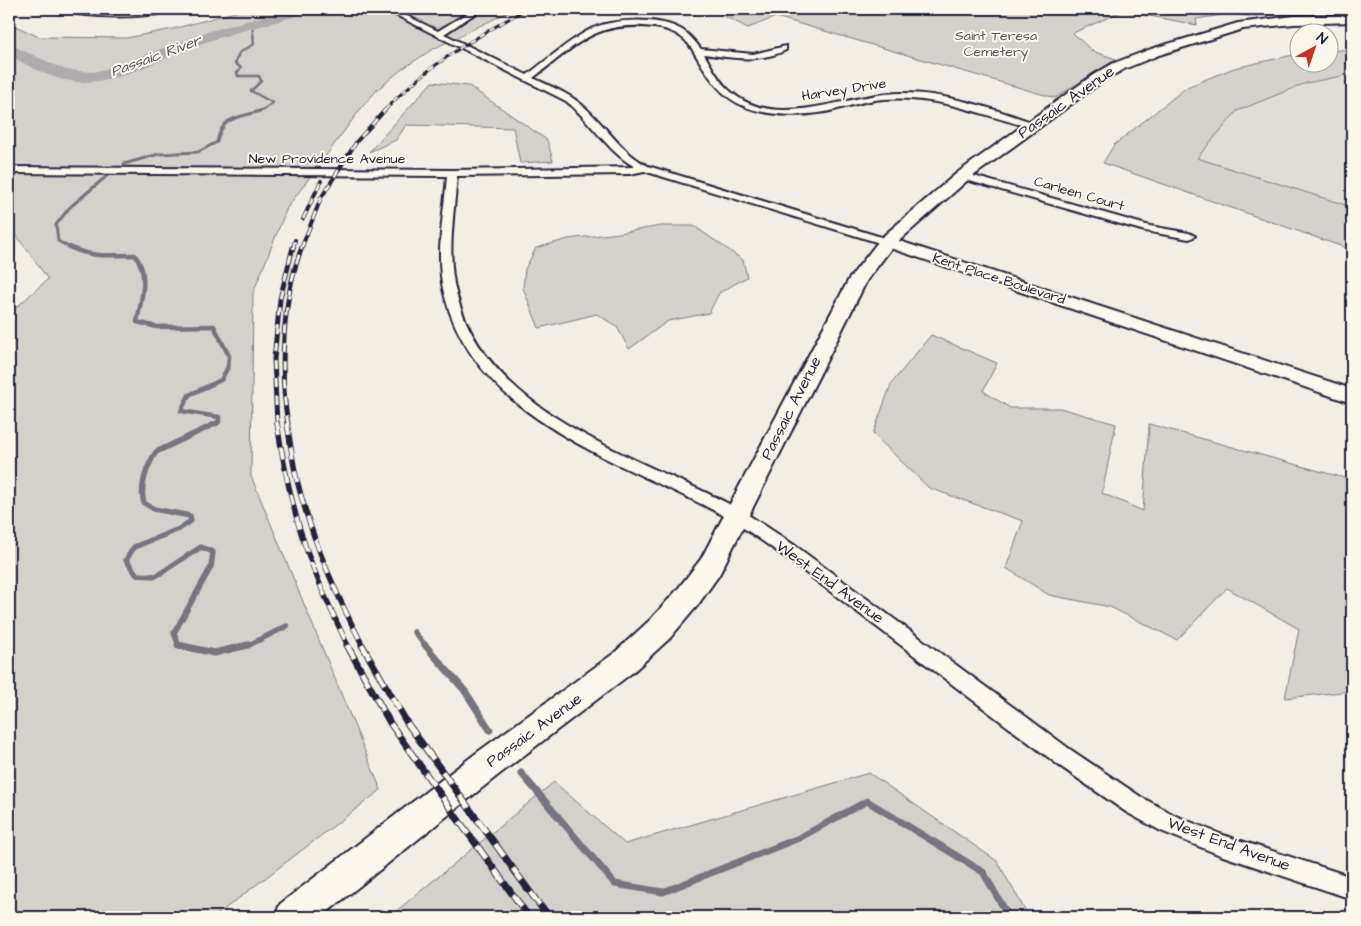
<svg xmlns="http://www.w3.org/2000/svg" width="1361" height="926" font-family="'Architects Daughter',sans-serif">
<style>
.built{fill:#e0dcd6}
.green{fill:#d4d1cc;stroke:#7b7a84}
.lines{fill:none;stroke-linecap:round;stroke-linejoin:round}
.stream-far4{stroke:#76747f;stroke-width:2.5}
.stream-far3{stroke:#76747f;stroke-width:3}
.stream-far2{stroke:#76747f;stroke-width:4.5}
.stream-far1{stroke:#76747f;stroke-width:5.5}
.stream{stroke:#76747f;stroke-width:7}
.river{fill:#aeabad;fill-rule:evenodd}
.street-casing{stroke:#22223b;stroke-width:4}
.secondary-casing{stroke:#22223b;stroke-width:4}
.primary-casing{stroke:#22223b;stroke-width:4}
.street{fill:#fbf7ec;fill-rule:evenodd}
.secondary{fill:#fbf7ec;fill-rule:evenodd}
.primary{fill:#fbf7ec;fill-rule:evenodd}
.rail-far4-casing{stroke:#22223b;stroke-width:3}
.rail-far3-casing{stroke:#22223b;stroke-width:4}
.rail-far2-casing{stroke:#22223b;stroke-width:5}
.rail-far1-casing{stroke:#22223b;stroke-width:5.5}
.rail-casing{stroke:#22223b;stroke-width:7}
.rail-far4{stroke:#fbf7ec;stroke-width:2;stroke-dasharray:6;stroke-linecap:butt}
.rail-far3{stroke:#fbf7ec;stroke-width:2.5;stroke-dasharray:8;stroke-linecap:butt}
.rail-far2{stroke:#fbf7ec;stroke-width:3;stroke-dasharray:9;stroke-linecap:butt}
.rail-far1{stroke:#fbf7ec;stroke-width:4;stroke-dasharray:12;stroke-linecap:butt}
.rail{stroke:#fbf7ec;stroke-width:5;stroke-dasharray:15;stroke-linecap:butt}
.labels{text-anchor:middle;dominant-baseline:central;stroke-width:4;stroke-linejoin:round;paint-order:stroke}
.far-park-label{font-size:14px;fill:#575766;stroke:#fbf7ec}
.far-street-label{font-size:14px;fill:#22223b;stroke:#fbf7ec}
.far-water-label{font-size:15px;font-style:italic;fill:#535263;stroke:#fbf7ec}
.street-label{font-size:16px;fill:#22223b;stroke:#fbf7ec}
</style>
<rect width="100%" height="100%" fill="#f2eee5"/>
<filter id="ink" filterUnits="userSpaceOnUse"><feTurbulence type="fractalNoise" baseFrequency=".02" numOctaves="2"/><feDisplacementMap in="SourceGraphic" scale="10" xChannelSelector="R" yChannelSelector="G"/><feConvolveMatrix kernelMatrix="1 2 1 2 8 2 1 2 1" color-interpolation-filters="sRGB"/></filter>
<g filter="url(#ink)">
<path class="built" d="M1352,74V207L1197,158L1237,111L1306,83Z"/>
<path class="green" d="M246,9H514L433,49L402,69L377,90L362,107L287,208L253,293L251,476L381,790L214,917H9V314L48,279L9,225V23L39,37L126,38L173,29Z
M710,9H1352V11L1250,16L1228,14L1196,19L1197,25L1123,11L1073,33L1092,51L1116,59L1055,98L776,17L748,28Z
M1352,49V74L1306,83L1237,111L1197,158L1352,207V250L1103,163L1114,145L1187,87L1234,68L1298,54V62H1328L1329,51Z
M432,82L469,86L547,140L553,161L520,163L513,128L406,125L396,140L369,152Z
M661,226H694L743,260L747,277L719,293L709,313L668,321L629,349L617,327L597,314L539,328L523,288L525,269L536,248L568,239L619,233Z
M931,335L997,363L983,391L1010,408H1060L1116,424L1102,493L1143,511L1149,424L1352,480V691L1285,698L1299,629L1227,588L1177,640L1110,607L1049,595L1006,568L1023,521L929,488L873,434L891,384Z
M869,773L997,861L1029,917H389L554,782L625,844Z"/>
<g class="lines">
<path class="stream-far4" d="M252,24L254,44L239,53L235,63L241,68L237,73L238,76H259L261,81L251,91L273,103L262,110"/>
<path class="stream-far3" d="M124,164L159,154L198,152L217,142C223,112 242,119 265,109
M72,249L58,241L56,225L69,208L108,175"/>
<path class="stream-far2" d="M70,247C90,258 113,255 135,255C150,275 141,299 137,322L157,327L214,326L229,356L228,367L221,380L189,395L181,411L219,417V422L215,424"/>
<path class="stream-far1" d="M414,632L426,646
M179,646L174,633L211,567L213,552L201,547L156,576L137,575L126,560L134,547L179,529L191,521L190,516L154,509L144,503C139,487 147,466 156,452L217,423
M243,646L251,644L287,626"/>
<path class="stream" d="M178,645L214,653L248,645
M425,645L465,691L490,730
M521,773L615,884L663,892L799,838L867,801L983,872L1009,917"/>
<path class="river" d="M291,9H312L310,12C273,23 236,32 200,44C161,58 122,83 80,82C54,81 31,67 9,55V44L66,70L93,72L113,67L206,32Z"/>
<g class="street-casing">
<path id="street" d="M60,9L118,12L175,9C160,19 75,19 60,9Z
M384,9H393L438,31L474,9H482L444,34L527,75C547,60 567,42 589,30C611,18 660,17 682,30C690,35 695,42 701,49L753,54L786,46V50C760,63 732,58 704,54C712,67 719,82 730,91C776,133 850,92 903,93C948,93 993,109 1035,123V127L1032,128C982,115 937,95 884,99C864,100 845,108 825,112C807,115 787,116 769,113C724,106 713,83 692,49C684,35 669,29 654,27C594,20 577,45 533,78C550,86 568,93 582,105C606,125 618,150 648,166L891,240L893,242L887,245L883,244L644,171L630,174L457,176C454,215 446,258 457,296C488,413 631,454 727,503C751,515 774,532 797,547L1071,750L1141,797L1176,816L1220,834L1352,877V899L1220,855L1161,831L1126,812L1057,764L785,557C762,541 740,524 715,511C615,459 478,419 445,297C434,258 444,215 447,176L9,173V167L452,170L635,167C607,151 591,121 566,101Z
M963,173L1150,226L1189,233L1195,236L1189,239L1145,231L959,178V174Z"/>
</g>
<g class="secondary-casing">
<path id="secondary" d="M887,237L1352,389V403L881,245L879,242L881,239Z"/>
</g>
<g class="primary-casing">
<path id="primary" d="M1294,16L1352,15V22L1294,24L1243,29L1159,55L1124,69L1103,81L969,179L893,246L867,280L719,575L697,606L670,638L633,672L497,776L321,917H275L280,904L475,754L613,654L650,620L677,590L701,559L849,279L881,238L957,173L1093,75L1114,63L1151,49L1238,23Z"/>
</g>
<use href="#street" class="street"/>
<use href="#secondary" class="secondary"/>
<use href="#primary" class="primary"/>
<g class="rail-far4-casing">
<path id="rail-far4" d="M385,110C427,65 473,39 526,9"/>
</g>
<g class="rail-far3-casing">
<path id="rail-far3" d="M303,219L321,181
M293,249L295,240
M301,249L321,198L357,141L386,109"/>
</g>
<g class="rail-far2-casing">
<path id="rail-far2" d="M277,424L274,359L280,299L293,247
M288,424C279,371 282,298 302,247"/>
</g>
<g class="rail-far1-casing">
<path id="rail-far1" d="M277,423C283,461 290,499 302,536C314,574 331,610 348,646
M287,423C290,440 292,458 296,476C310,535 335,593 363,646"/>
</g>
<g class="rail-casing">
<path id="rail" d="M347,645L390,723L457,818L529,917
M362,645L407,723L541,907L551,917"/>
</g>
<use href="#rail-far4" class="rail-far4"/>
<use href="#rail-far3" class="rail-far3"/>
<use href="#rail-far2" class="rail-far2"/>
<use href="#rail-far1" class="rail-far1"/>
<use href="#rail" class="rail"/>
</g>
</g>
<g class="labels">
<g class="far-park-label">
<text x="996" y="36">Saint Teresa<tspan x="996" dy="16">Cemetery</tspan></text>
</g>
<g class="far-street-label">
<text transform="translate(844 90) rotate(-9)">Harvey Drive</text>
<text x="327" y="159">New Providence Avenue</text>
<text transform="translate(1079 194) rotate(16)">Carleen Court</text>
<text transform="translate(999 279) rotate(18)">Kent Place Boulevard</text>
</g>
<g class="far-water-label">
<text transform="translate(156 56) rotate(-20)">Passaic River</text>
</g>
<g class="street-label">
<text transform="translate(1066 102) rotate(-35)">Passaic Avenue</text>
<text transform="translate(791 408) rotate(-63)">Passaic Avenue</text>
<text transform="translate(830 582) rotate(36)">West End Avenue</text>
<text transform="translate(534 730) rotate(-36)">Passaic Avenue</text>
<text transform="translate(1229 844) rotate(20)">West End Avenue</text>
</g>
</g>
<rect width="1361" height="926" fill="none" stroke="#fbf7ec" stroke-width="30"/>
<rect x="15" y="15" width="1331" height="896" fill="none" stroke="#22223b" stroke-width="2" filter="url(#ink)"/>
<g transform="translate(1314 48) rotate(40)"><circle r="24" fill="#fbf7ec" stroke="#a4a2a5"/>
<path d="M0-4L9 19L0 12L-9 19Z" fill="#c8321e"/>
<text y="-8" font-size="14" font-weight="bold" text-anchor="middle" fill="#22223b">N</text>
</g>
</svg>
